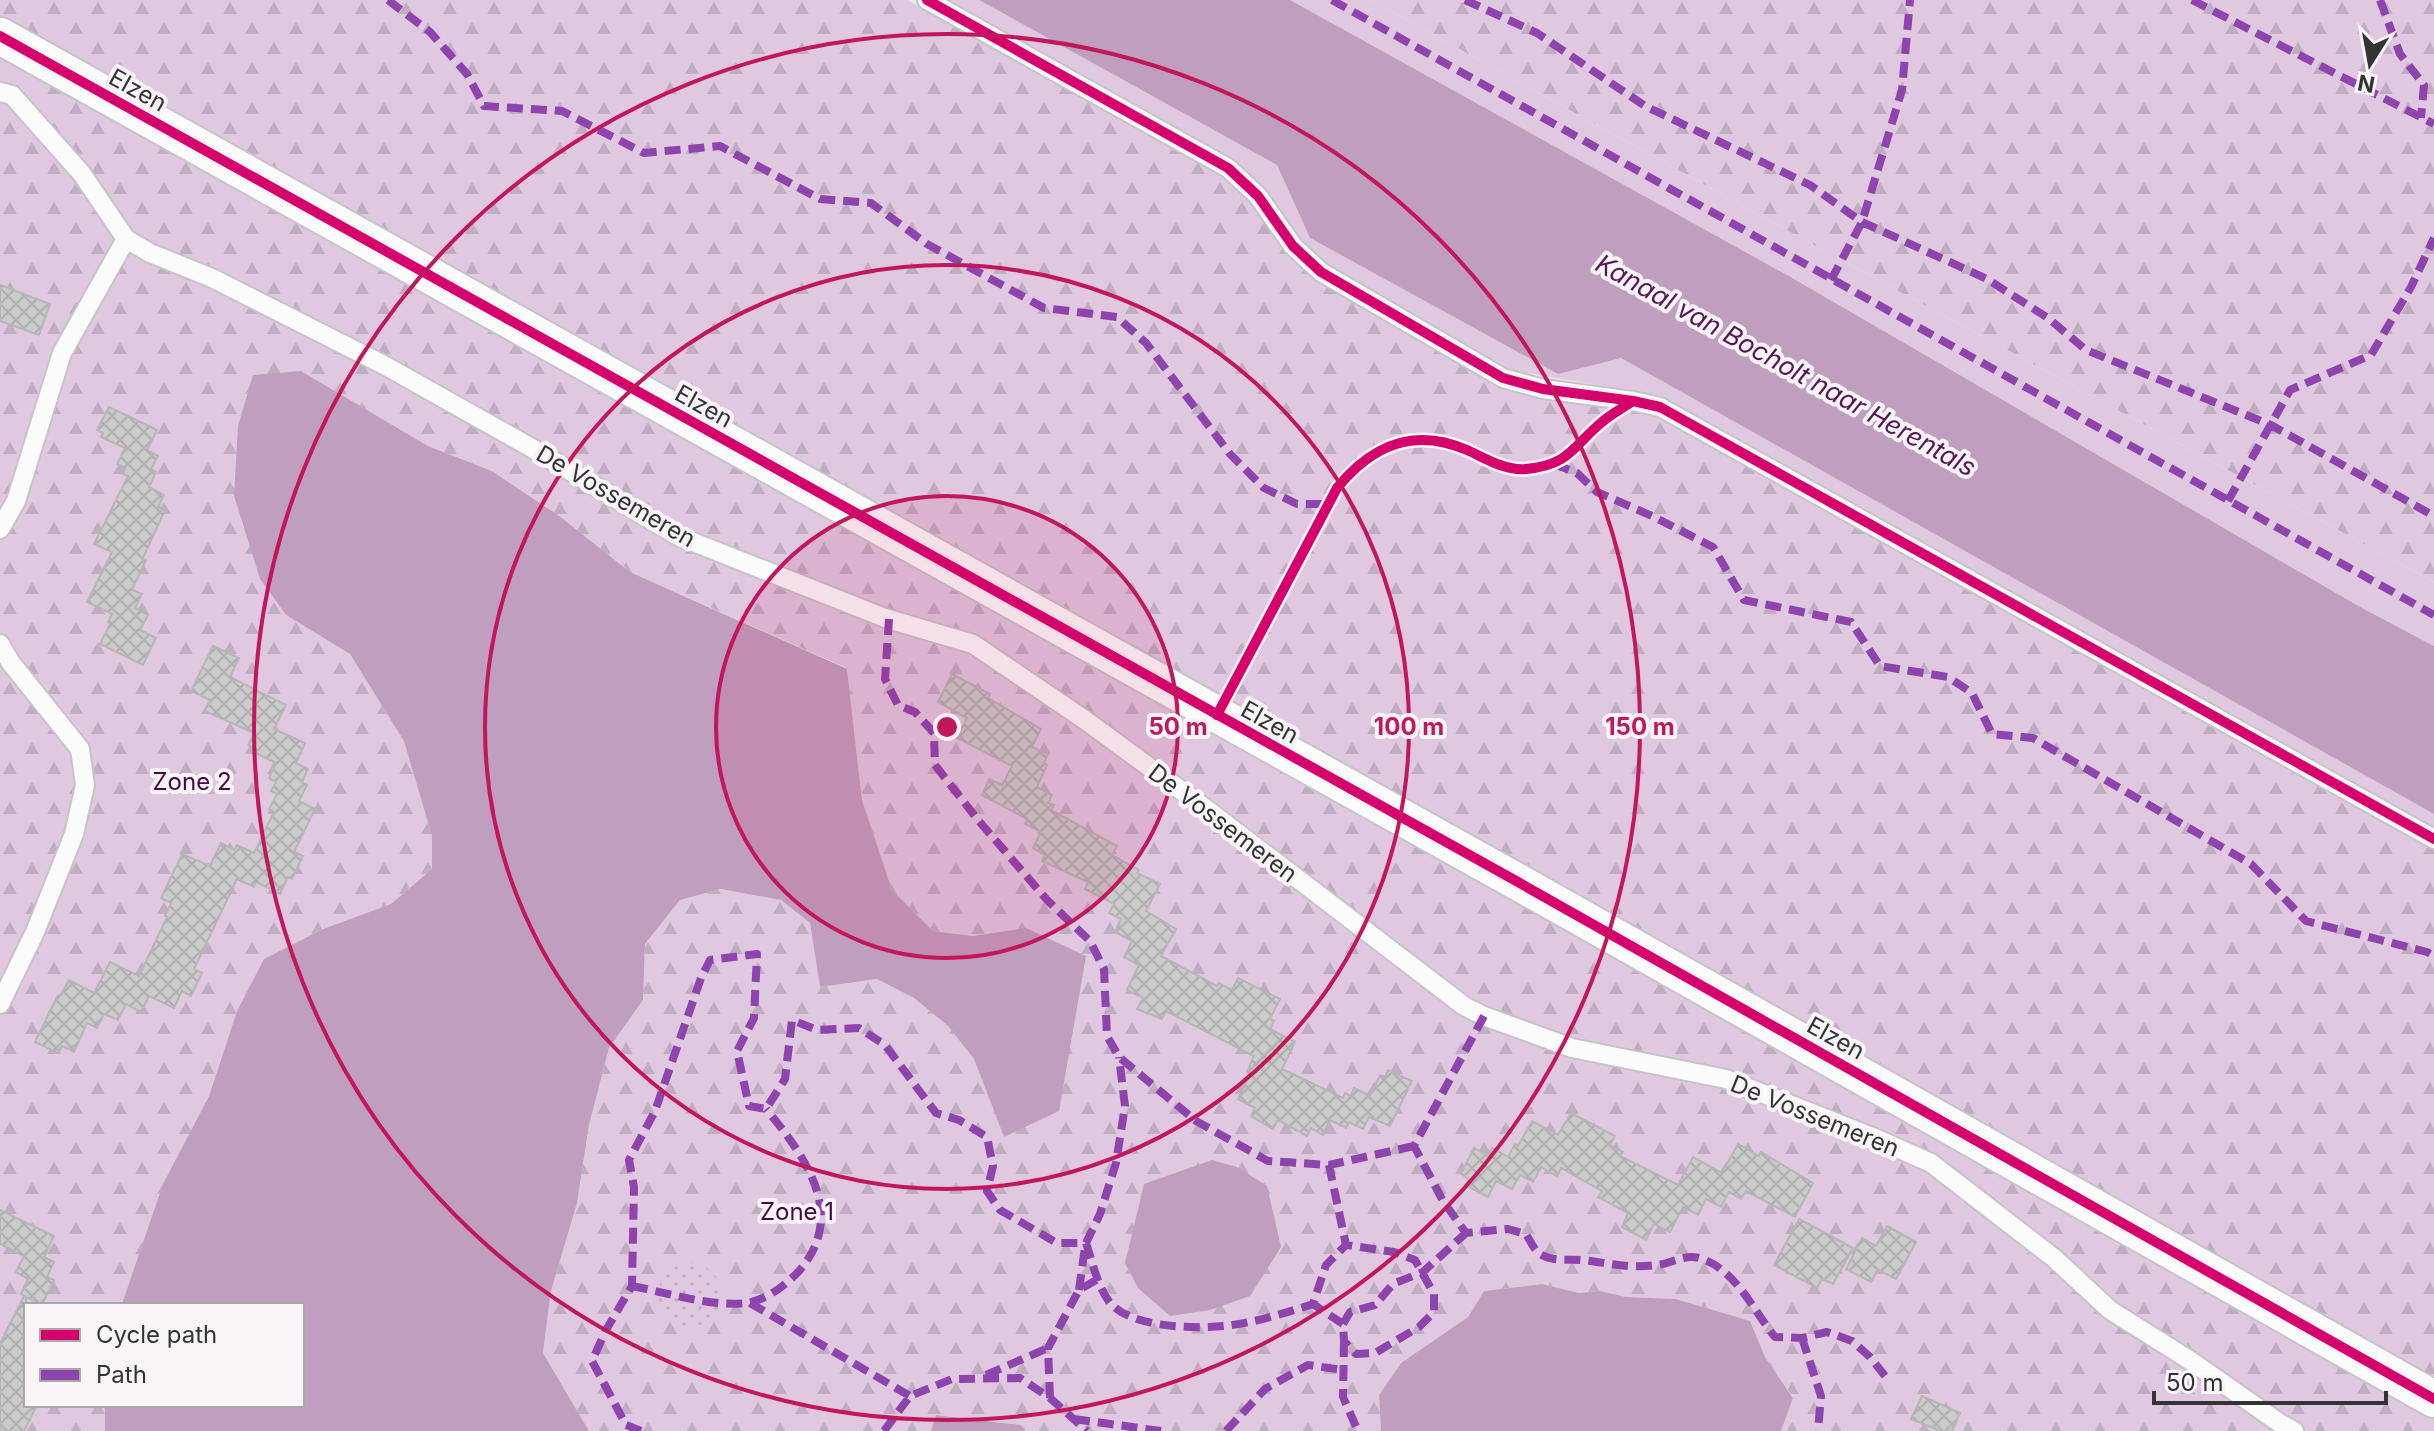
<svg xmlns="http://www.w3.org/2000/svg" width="2434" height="1431" font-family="Inter,sans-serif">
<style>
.grass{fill:#e0c9e0}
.forest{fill:url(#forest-firs)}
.park{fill:url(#park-dots)}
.water{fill:#c09ec0}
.building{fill:url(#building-cross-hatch);stroke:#b6b6b6;stroke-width:2}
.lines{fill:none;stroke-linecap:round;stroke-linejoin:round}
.service-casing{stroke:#c6c4c6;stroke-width:22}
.minor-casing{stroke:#c6c4c6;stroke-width:40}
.service{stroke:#fcfbfc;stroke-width:18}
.minor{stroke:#fcfbfc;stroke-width:36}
.quiet{stroke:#8e44ad;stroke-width:8;stroke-dasharray:16 8;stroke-linecap:butt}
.cycleway-casing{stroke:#f8f4f8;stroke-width:15}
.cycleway{stroke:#d6006c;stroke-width:10}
.ring{fill:none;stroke:#c2185b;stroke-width:4}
.labels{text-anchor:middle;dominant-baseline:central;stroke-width:8;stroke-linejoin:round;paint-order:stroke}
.street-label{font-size:24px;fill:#343334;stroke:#f8f4f8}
.park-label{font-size:24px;fill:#450847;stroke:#f8f4f8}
.water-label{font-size:26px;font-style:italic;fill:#541955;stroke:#f8f4f8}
.centre{fill:#c2185b;stroke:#f8f4f8;stroke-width:4}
.ring-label{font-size:24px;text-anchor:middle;font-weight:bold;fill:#c2185b;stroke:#f8f4f8;stroke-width:8;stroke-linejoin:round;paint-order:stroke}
</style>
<defs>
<pattern id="forest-firs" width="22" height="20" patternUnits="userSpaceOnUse" patternTransform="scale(2)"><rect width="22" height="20" fill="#e0c9e0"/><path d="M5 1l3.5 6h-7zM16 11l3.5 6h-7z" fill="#c1adc1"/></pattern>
<pattern id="park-dots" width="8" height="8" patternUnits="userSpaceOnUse" patternTransform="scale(2)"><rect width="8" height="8" fill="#e0c9e0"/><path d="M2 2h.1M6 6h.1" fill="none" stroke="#c1adc1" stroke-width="1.8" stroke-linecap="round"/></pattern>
<pattern id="building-cross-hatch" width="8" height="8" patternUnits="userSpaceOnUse" patternTransform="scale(2)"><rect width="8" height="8" fill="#cbcbcb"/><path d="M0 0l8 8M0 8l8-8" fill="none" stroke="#afafaf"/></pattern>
</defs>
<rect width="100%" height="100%" fill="#e9e7e9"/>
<path class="grass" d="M942,0H979L1277,165L1310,238L1558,374L1621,358L2434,814V830L1708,428L1661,396L1509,370L1328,269L1298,242L1269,195L1235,165Z
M1290,0H1371L1801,238L2434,582V646L2362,608L1787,275Z"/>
<path class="forest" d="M0,0H907L1220,175L1256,207L1291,254L1309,273L1481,377L1522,391L1638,408L1665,416L2434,850V1377L0,19Z
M1371,0H2434V582L1801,238Z
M0,53L2434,1412V1431H1781L1793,1397L1765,1357L1749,1321L1676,1299L1626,1297L1600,1291L1579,1293L1542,1284L1484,1291L1468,1317L1401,1363L1379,1395L1381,1431H1026L1021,1425L937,1415L931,1431H589L543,1353L551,1291L577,1203L589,1125L609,1048L643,1000L645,944L680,900L721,889L781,900L810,923L820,987L877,979L914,998L948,1026L974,1059L1004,1137L1026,929L973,936L933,931L892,890L862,800L847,668L630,572L558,515L492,471L428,446L301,371L234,496L260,579L286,615L350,654L405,741L432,836V869L391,904L323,929L264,959L237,1011L209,1096L163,1185L122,1305H26V1405H105V1431H0Z"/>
<path class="park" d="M658 1295a32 32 0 1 1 64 0a32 32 0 1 1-64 0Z"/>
<path class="water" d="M979,0H1290L1787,275L2362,608L2434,646V814L1621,358L1558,374L1310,238L1277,165Z
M301,371L428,446L492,471L558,515L630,572L847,669L862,800L892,890L933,931L973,936L1026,928L1086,956L1059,1111L1004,1137L974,1059L948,1026L914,998L877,979L820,987L810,923L781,900L721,889L680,900L645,944L643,1000L609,1048L589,1125L577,1203L551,1291L543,1353L589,1431H105V1405H302V1305H122L123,1301L163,1184L209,1096L237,1011L264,959L323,929L391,904L432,869V836L404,741L350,654L286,615L260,579L234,496L238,426L253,375Z
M1212,1160L1237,1167L1267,1186L1281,1247L1250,1296L1210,1310L1170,1316L1138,1288L1125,1263L1144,1184Z
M1542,1284L1579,1293L1600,1291L1626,1297L1676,1299L1750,1321L1765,1357L1793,1398L1781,1431H1381L1379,1395L1401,1363L1468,1317L1484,1291Z
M936,1415L1021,1425L1026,1431H931Z"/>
<path class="building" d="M0,285L50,304L39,335L0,321Z
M109,407L157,430L147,450L158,456L151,469L156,472L149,487L164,495L158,507L165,510L143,558L146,560L132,590L142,594L135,608L148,615L140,630L156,638L143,665L100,644L110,624L108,622L112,614L87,602L112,552L94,544L128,476L123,474L125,468L117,464L125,448L101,437L103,433L97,430Z
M213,646L239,658L230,677L286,705L274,729L305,743L296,763L308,769L302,782L307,785L299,801L315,809L294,852L303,856L292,879L288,877L280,894L256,882L254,887L237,879L194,969L202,973L191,996L182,991L174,1008L149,996L141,1012L126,1004L118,1020L104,1014L97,1028L87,1023L74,1052L62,1046L58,1053L35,1042L58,995L60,996L69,980L94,993L110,962L139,976L167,917L165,916L171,903L161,898L182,854L210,866L221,843L234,850L237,845L254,853L274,812L269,809L277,794L271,791L276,782L269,778L276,763L254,752L256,749L248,745L254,733L205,711L210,700L191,691Z
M952,674L990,694L988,698L1041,729L1032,747L1048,754L1044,763L1047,765L1037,787L1052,795L1048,803L1054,805L1051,810L1117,846L1112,855L1139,870L1137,873L1160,884L1146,911L1176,929L1161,956L1217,986L1219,983L1232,990L1238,978L1280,999L1270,1019L1274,1021L1270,1029L1295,1042L1282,1069L1343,1098L1345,1093L1351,1096L1354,1088L1370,1096L1380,1075L1385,1077L1388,1070L1412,1081L1390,1126L1369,1117L1363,1129L1349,1122L1346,1128L1330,1120L1323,1135L1311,1128L1307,1136L1278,1120L1273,1129L1251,1116L1255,1108L1238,1099L1250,1074L1247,1072L1254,1056L1166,1011L1162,1019L1137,1009L1143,998L1127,990L1139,965L1124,957L1132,941L1115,932L1121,919L1109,913L1114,904L1085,889L1088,882L1042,861L1045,855L1033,848L1041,832L1025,824L1027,819L982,795L989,779L1002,785L1012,766L957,738L967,718L938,702Z
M1571,1113L1615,1136L1610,1145L1623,1152L1620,1156L1678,1185L1693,1157L1722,1173L1738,1144L1759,1156L1761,1152L1813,1183L1795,1217L1746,1191L1741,1199L1729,1192L1721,1207L1706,1199L1698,1215L1683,1207L1670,1232L1654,1224L1646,1240L1622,1227L1628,1213L1598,1197L1602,1191L1561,1168L1557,1176L1541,1167L1533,1182L1520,1175L1512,1189L1496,1181L1488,1197L1465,1185L1469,1179L1461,1174L1474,1148L1488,1156L1492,1148L1508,1157L1515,1144L1518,1146L1532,1121L1558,1135Z
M0,1210L54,1236L44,1257L54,1262L47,1277L54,1280L42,1305L26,1297V1405H37L24,1431H0V1344L24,1296L21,1294L28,1279L16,1272L24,1256L0,1244Z
M1799,1219L1853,1248L1833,1284L1822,1279L1817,1288L1774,1265Z
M1887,1226L1916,1242L1896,1279L1878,1270L1871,1282L1846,1269L1862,1238L1876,1246Z
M1922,1396L1960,1413L1952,1431H1940L1911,1419Z"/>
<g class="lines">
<g class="service-casing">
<path id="service" d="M927,0L1228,168L1258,196L1293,246L1321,272L1503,378L1543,389L1633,401L1660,407L2434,839
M0,92L12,95L82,174L126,239L150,253L212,278L384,365L530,447L678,536L885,618L973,644L1085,720L1205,808L1464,1006L1484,1016L1572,1048L1726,1079L1875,1138L1931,1163L2054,1258L2110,1310L2191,1361L2281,1424L2294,1431
M0,529L16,501L62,353L126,239
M0,644L11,663L80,749L85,785L74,834L35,932L0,1004"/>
</g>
<g class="minor-casing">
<path id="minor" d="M0,36L1525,886L2434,1399"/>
</g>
<use href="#service" class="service"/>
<use href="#minor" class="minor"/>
<path class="quiet" d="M388,0L430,32L467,74L484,106L562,111L644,153L720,146L820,199L871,203L927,244L1044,308L1117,317L1146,343L1230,454L1264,488L1297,504H1329
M1332,0L2434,615
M1465,0L1537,33L1645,106L1810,185L1862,222L1987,279L2048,318L2086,350L2271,425L2434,516
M2192,0L2434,124
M2380,0L2400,54L2424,85L2421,118
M1831,280L1862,222L1902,90L1910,0
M1554,464L1577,473L1597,492L1652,516L1713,547L1744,600L1851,622L1880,666L1948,677L1972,693L1992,734L2033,738L2251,864L2306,921L2427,952L2434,956
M2228,501L2290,390L2371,355L2411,287L2434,238
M889,619L885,679L898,705L915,712L934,733L935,765L978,820L1048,901L1090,941L1104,969L1107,1036L1119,1057L1196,1121L1268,1161L1329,1165L1414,1146
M1484,1016L1414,1146L1443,1201L1466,1233L1508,1229L1526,1234C1530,1240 1534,1250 1540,1254C1553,1262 1568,1259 1582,1260C1608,1263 1631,1269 1656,1265C1671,1264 1684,1254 1699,1258C1735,1268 1753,1310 1775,1337L1802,1338L1827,1332L1852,1341L1870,1357L1885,1376
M1329,1165L1346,1245L1394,1252L1415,1260L1434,1294V1312L1419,1327L1375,1353L1356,1354L1344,1341L1343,1324L1313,1304L1326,1265L1346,1245
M1086,1243C1092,1261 1097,1284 1108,1300C1127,1328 1193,1329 1224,1326C1254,1323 1285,1313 1313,1304
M632,1286C669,1293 709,1307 747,1303C766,1300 786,1285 799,1271C848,1215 805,1156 766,1109
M1079,1290L1085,1247
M750,1303L910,1396
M1343,1324L1350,1312L1375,1305L1393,1284L1423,1272L1466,1233
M1802,1338L1821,1396L1818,1431
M1344,1341L1343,1397L1358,1431
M986,1375L1048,1348
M1050,1398L1048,1348L1079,1290L1098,1279
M1074,1419L1161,1431
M641,1431L626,1425L592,1361L606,1330L632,1286L634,1187L629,1160L655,1111L701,978L710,960L757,954L754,1018L737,1051L749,1106L766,1109L785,1079L792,1020L817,1030L859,1028L885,1045L936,1113L959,1120L987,1137L993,1166L987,1191L1000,1210L1057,1243H1086L1100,1214L1116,1163L1125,1106L1119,1057
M884,1431L910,1396L952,1379L1020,1378L1050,1398L1087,1431
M1226,1431L1265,1389L1308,1365L1343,1370"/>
<g class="cycleway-casing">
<path id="cycleway" d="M927,0L1228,168L1258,196L1293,246L1321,272L1503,378L1543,389L1633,401L1660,407L2434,839
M0,36L1525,886L2434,1399
M1217,715L1337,488C1372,445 1414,427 1467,450C1485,458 1505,471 1526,469C1570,465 1573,446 1602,422C1611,414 1623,408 1633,401"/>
</g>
<use href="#cycleway" class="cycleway"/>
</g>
<circle cx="947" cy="727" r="231" fill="#c2185b" fill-opacity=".12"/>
<g class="ring">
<circle cx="947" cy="727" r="231"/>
<circle cx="947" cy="727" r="462"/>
<circle cx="947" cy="727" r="693"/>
</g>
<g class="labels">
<g class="street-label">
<text transform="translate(138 90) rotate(29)">Elzen</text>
<text transform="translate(704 406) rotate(29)">Elzen</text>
<text transform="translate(616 496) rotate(30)">De Vossemeren</text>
<text transform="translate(1270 722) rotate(29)">Elzen</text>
<text transform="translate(1223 823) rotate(37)">De Vossemeren</text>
<text transform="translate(1836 1038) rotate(29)">Elzen</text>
<text transform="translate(1815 1116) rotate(22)">De Vossemeren</text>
</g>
<g class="park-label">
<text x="192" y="781">Zone 2</text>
<text x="797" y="1211">Zone 1</text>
</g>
<g class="water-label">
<text transform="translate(1786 365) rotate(29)">Kanaal van Bocholt naar Herentals</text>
</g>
</g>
<circle cx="947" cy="727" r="12" class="centre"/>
<g class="ring-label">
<text x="1178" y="735">50 m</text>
<text x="1409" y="735">100 m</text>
<text x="1640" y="735">150 m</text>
</g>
<rect x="24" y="1303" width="280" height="104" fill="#f8f4f8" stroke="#aaa7aa" stroke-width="2"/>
<rect x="40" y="1329" width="40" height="12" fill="#d6006c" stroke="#aaa7aa" stroke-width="2"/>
<text x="96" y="1343" font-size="24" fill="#343334">Cycle path</text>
<rect x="40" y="1369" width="40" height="12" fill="#8e44ad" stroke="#aaa7aa" stroke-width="2"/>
<text x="96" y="1383" font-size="24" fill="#343334">Path</text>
<g transform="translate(2370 64) rotate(191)" stroke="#f8f4f8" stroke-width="6" paint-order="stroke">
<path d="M0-6L14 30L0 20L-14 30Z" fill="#343334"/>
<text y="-12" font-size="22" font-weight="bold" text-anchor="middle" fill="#343334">N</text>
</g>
<path d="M2154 1391v12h232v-12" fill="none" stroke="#343334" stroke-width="4"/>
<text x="2166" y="1391" font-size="24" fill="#343334" stroke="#f8f4f8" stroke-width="6" paint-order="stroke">50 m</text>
</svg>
